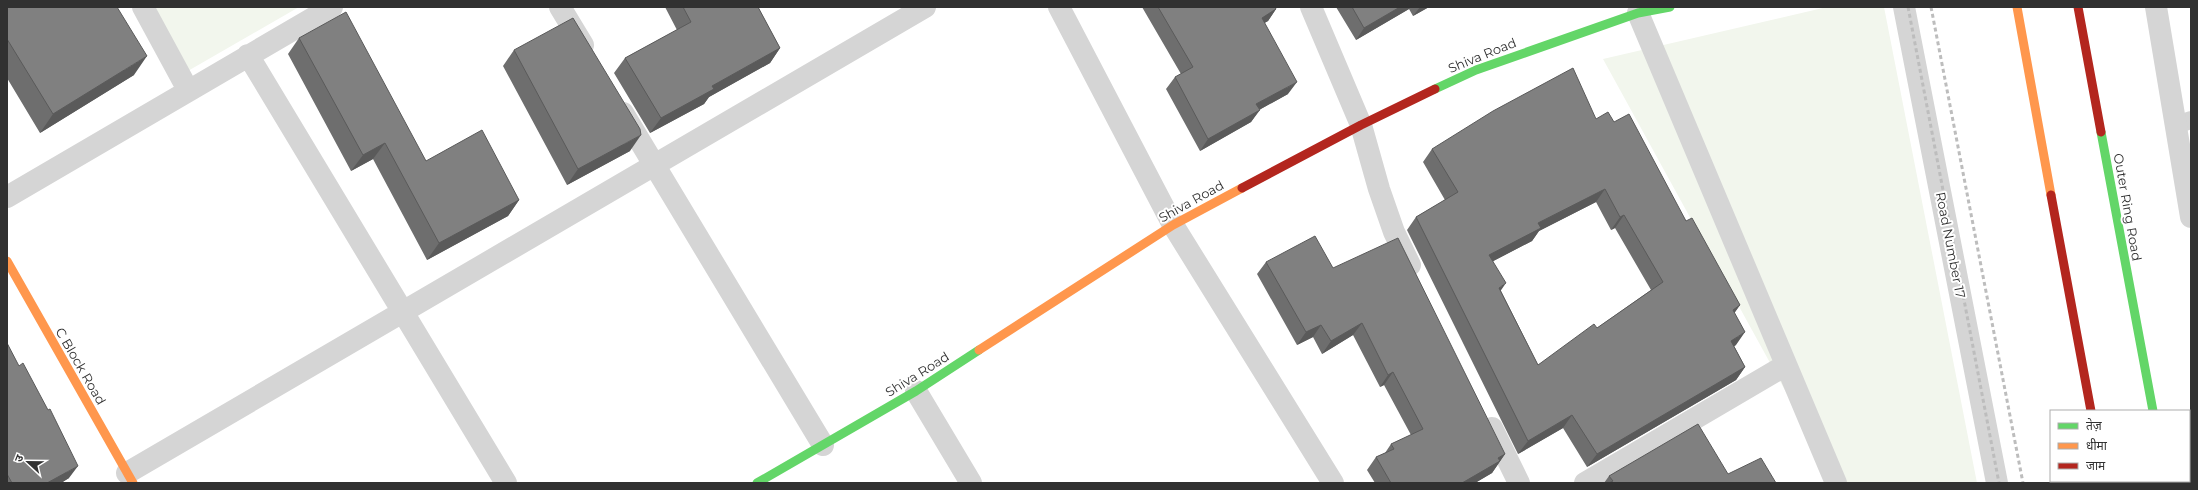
<svg xmlns="http://www.w3.org/2000/svg" width="2198" height="490" font-family="Montserrat,'Noto Sans Devanagari',sans-serif">
<style>
.green{fill:#f2f6ed}
.lines{fill:none;stroke-linecap:round;stroke-linejoin:round}
.lane{stroke:#d5d5d5;stroke-width:18}
.street{stroke:#d5d5d5;stroke-width:22}
.fast{stroke:#63d668;stroke-width:9}
.slow{stroke:#ff974d;stroke-width:9}
.jam{stroke:#b3261e;stroke-width:9}
.rail{stroke:#bdbdbd;stroke-width:3;stroke-dasharray:4 3;stroke-linecap:butt}
.wall{fill:#6e6e6e;fill-rule:evenodd}
.shaded-wall{fill:#5a5a5a}
.building{fill:#808080;stroke:#5a5a5a;fill-rule:evenodd}
.labels{text-anchor:middle;dominant-baseline:central;stroke-width:4;stroke-linejoin:round;paint-order:stroke}
.street-label{font-size:13px;fill:#313131;stroke:#fff}
</style>
<rect width="100%" height="100%" fill="#fff"/>
<path class="green" d="M135,7H299L174,79Z
M1827,7H1884L1977,483H1836L1603,59Z"/>
<g class="lines">
<path class="lane" d="M2176,125L2191,120"/>
<path class="street" d="M143,7L188,90
M560,7L583,45
M1059,7L1173,225L1333,483
M1311,7L1361,125L1379,189L1394,232L1410,265
M1904,7L1997,483
M2156,7L2191,217
M1638,13L1836,483
M248,55L506,483
M623,113L823,445
M7,197L332,7
M916,391L971,483
M1492,428L1519,483
M127,473L925,7
M1585,483L1786,365"/>
<path class="fast" d="M1435,89L1476,70L1638,13L1670,7
M2101,132L2153,411
M757,483L916,391L979,350"/>
<path class="slow" d="M2017,7L2051,195
M7,261L133,483
M979,350L1173,225L1242,188
M2104,481V483"/>
<path class="jam" d="M2078,7L2101,132
M1242,188L1361,125L1435,89
M2051,195L2091,411
M2166,481V483"/>
<path class="rail" d="M1908,7L1999,483
M1931,7L2023,483"/>
</g>
<path class="wall" d="M7,7L134,75L40,133L7,78Z
M665,7H758L780,48L770,63L709,97L704,104L650,133L614,73L625,58L677,30Z
M1142,7H1275L1276,9L1268,21L1264,23L1288,94L1259,110L1251,122L1200,151L1166,89L1175,77L1181,74Z
M1336,7H1429L1413,16L1409,9L1356,40Z
M299,38L426,161L519,200L508,216L427,260L373,159L351,171L288,54Z
M514,50L630,151L567,185L503,66Z
M1596,119L1614,122L1686,221L1740,305L1734,313L1736,345L1734,346L1745,367L1736,380L1587,467L1563,428L1518,454L1407,230L1416,217L1445,200L1423,162L1432,149ZM1596,202L1611,230L1615,228L1651,290L1597,328L1538,365L1501,291L1493,261L1532,241L1539,231Z
M1266,262L1333,268L1505,454L1492,473L1475,483H1375L1367,470L1376,457L1385,453L1391,444L1411,435L1384,385L1380,387L1353,335L1322,354L1313,337L1297,345L1257,274Z
M7,343L69,478L61,483H7Z
M1728,474L1776,483H1604L1609,476Z"/>
<path class="shaded-wall" d="M1400,7H1410L1409,9L1356,40L1364,28Z
M1420,7H1429L1413,16Z
M1276,9L1268,21L1253,30L1262,18Z
M780,48L770,63L709,97L704,104L650,133L661,118L712,86Z
M147,56L134,75L40,133L53,114Z
M1297,82L1288,94L1248,116L1256,104Z
M1260,110L1251,122L1200,151L1208,139Z
M641,135L630,151L567,185L578,169Z
M385,143L373,159L351,171L363,155Z
M1605,189L1596,202L1539,231L1532,241L1480,268L1489,255L1538,223Z
M519,200L508,216L427,260L439,243Z
M1624,215L1615,228L1611,230L1620,217Z
M1506,283L1497,296L1499,288Z
M1740,305L1731,318L1733,310Z
M1362,323L1353,335L1322,354L1331,341Z
M1321,325L1313,337L1297,345L1306,332Z
M1745,332L1736,345L1721,354L1731,341Z
M1745,367L1736,380L1587,467L1597,454Z
M1393,372L1384,385L1380,387L1388,375Z
M1572,415L1563,428L1518,454L1528,441Z
M1505,454L1492,473L1475,483H1462L1498,458Z
M78,466L69,478L61,483H47Z"/>
<path class="building" d="M7,7H117L147,56L53,114L7,39Z
M683,7H758L780,48L712,86L714,89L661,118L625,58L691,22Z
M1158,7H1275L1276,9L1262,18L1297,82L1256,104L1260,110L1208,139L1175,77L1193,67Z
M1352,7H1400L1364,28Z
M346,12L426,161L482,130L519,200L439,243L385,143L363,155L299,38Z
M573,18L640,129L641,135L578,169L514,50Z
M1573,68L1596,119L1608,112L1614,122L1629,114L1686,221L1692,218L1740,305L1733,310L1745,332L1731,341L1745,367L1597,454L1572,415L1528,441L1416,217L1458,192L1432,149L1493,111ZM1605,189L1620,217L1624,215L1663,282L1597,328L1594,324L1538,365L1499,288L1506,283L1489,255L1541,228L1538,223Z
M1315,236L1333,268L1398,238L1505,454L1498,458L1500,461L1462,483H1391L1376,457L1394,449L1391,444L1423,429L1393,372L1388,375L1362,323L1331,341L1321,325L1306,332L1266,262Z
M7,343L19,366L23,363L48,410L50,409L78,466L47,483H12L7,474Z
M1698,424L1728,474L1761,458L1776,483H1609L1613,481L1609,476Z"/>
<g class="labels">
<g class="street-label">
<text transform="translate(1482 55) rotate(-22)">Shiva Road</text>
<text transform="translate(1191 201) rotate(-29)">Shiva Road</text>
<text transform="translate(2128 207) rotate(80)">Outer Ring Road</text>
<text transform="translate(1951 245) rotate(79)">Road Number 17</text>
<text transform="translate(81 366) rotate(60)">C Block Road</text>
<text transform="translate(917 374) rotate(-32)">Shiva Road</text>
</g>
</g>
<rect width="2198" height="490" fill="none" stroke="#313131" stroke-width="16"/>
<rect x="2050" y="410" width="140" height="72" fill="#ffffff" stroke="#adadad"/>
<rect x="2058" y="423" width="20" height="6" fill="#63d668" stroke="#adadad"/>
<text x="2086" y="430" font-size="12" fill="#313131">तेज़</text>
<rect x="2058" y="443" width="20" height="6" fill="#ff974d" stroke="#adadad"/>
<text x="2086" y="450" font-size="12" fill="#313131">धीमा</text>
<rect x="2058" y="463" width="20" height="6" fill="#b3261e" stroke="#adadad"/>
<text x="2086" y="470" font-size="12" fill="#313131">जाम</text>
<g transform="translate(28 462) rotate(292)" stroke="#ffffff" stroke-width="3" paint-order="stroke">
<path d="M0-3L7 15L0 10L-7 15Z" fill="#313131"/>
<text y="-6" font-size="11" font-weight="bold" text-anchor="middle" fill="#313131">उ</text>
</g>
</svg>
